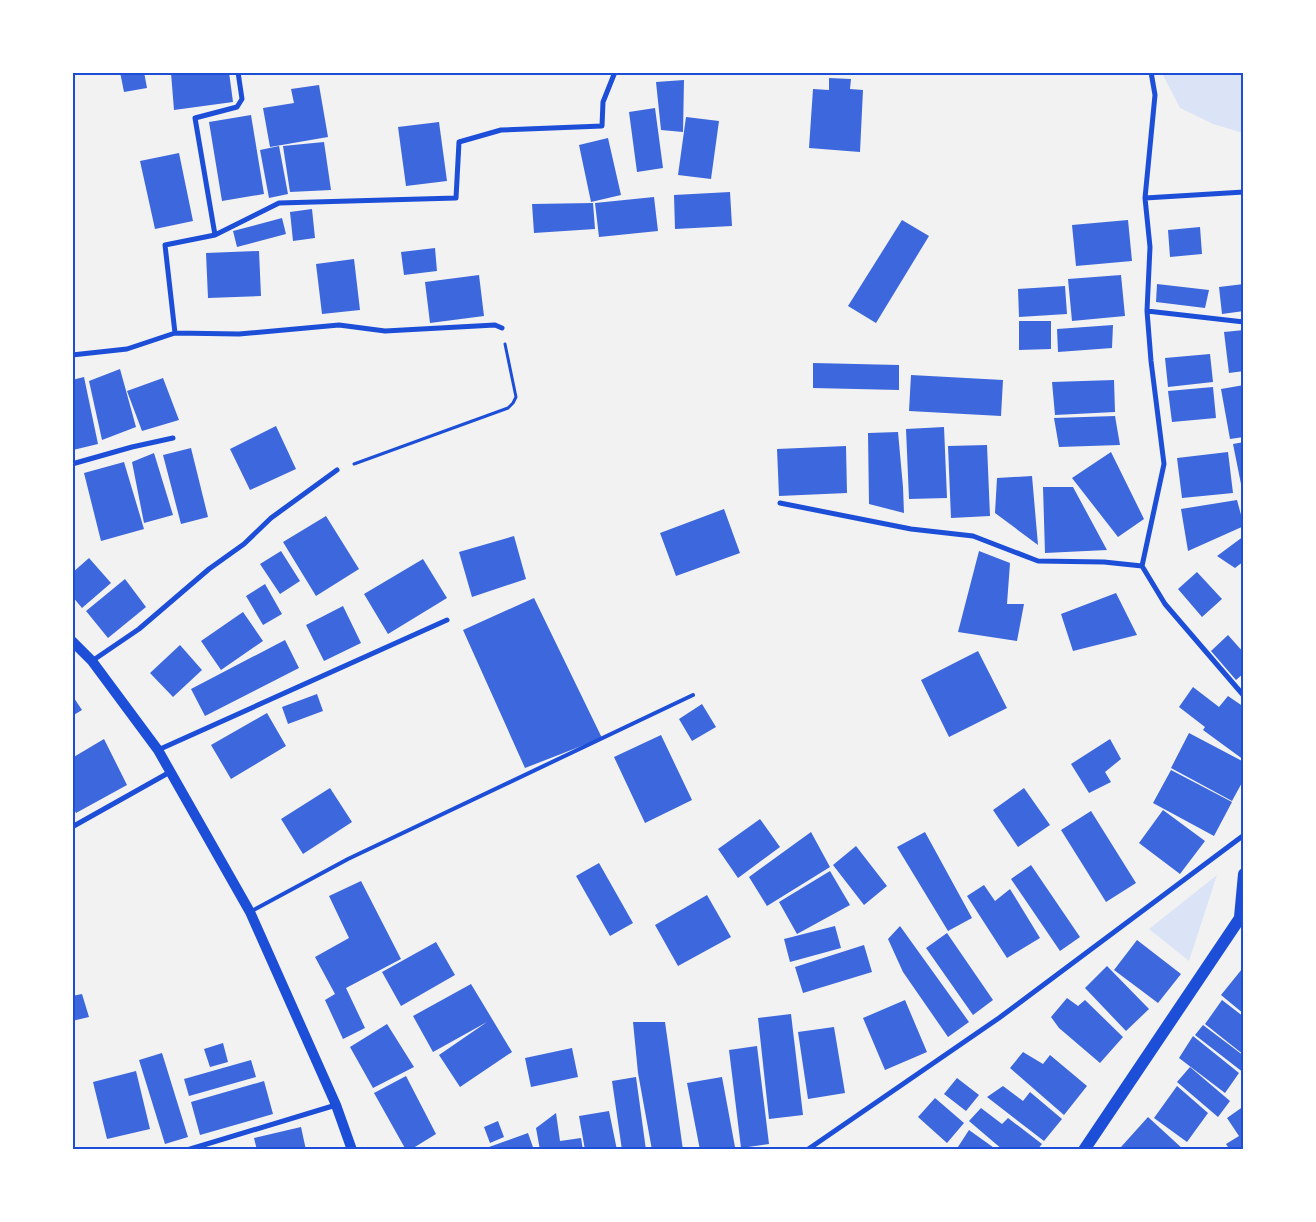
<svg xmlns="http://www.w3.org/2000/svg" width="1316" height="1222" font-family="'Golos Text',sans-serif">
<style>
.green{fill:#dbe4f7}
.building{fill:#3d67dc}
.lines{fill:none;stroke-linecap:round;stroke-linejoin:round}
.path{stroke:#1d4ed8;stroke-width:3}
.service{stroke:#1d4ed8;stroke-width:4}
.minor{stroke:#1d4ed8;stroke-width:5}
.secondary{stroke:#1d4ed8;stroke-width:10}
.primary{stroke:#1d4ed8;stroke-width:12}
.neatline{fill:none;stroke:#1d4ed8;stroke-width:2}
</style>
<rect width="100%" height="100%" fill="#f2f2f2"/>
<path class="green" d="M1162,73H1243V133L1213,124L1180,108Z
M1217,875L1189,961L1149,929Z"/>
<path class="building" d="M120,72H144L147,88L124,92Z
M229,72L233,102L174,110L171,73Z
M829,78L851,79L850,89L863,90L860,152L809,148L813,89L829,90Z
M684,80L683,132L661,130L656,82Z
M319,85L328,137L270,147L263,108L294,103L291,89Z
M655,108L663,168L637,172L629,112Z
M251,115L264,194L222,201L209,122Z
M686,117L719,121L711,179L678,175Z
M439,122L447,181L406,186L398,127Z
M608,138L621,195L591,202L579,145Z
M324,142L331,190L290,192L283,146Z
M279,146L288,194L269,198L260,150Z
M179,153L193,221L155,229L140,161Z
M730,192L732,226L675,229L674,195Z
M654,197L658,231L599,237L595,203Z
M593,203L595,229L534,233L532,204Z
M312,209L315,238L293,241L290,212Z
M282,218L286,234L237,247L233,231Z
M902,220L929,236L876,323L848,306Z
M1128,220L1132,261L1076,266L1072,225Z
M1200,227L1202,254L1170,257L1168,230Z
M435,248L437,271L404,275L401,252Z
M259,251L261,296L208,298L206,253Z
M354,259L360,310L322,314L316,264Z
M479,275L484,316L430,323L425,282Z
M1121,275L1125,316L1072,321L1068,279Z
M1157,284L1209,290L1205,308L1156,302Z
M1244,284V311L1222,314L1219,287Z
M1065,286L1067,314L1019,317L1018,289Z
M1019,321H1051V349L1019,350Z
M1113,325L1112,348L1058,352L1057,329Z
M1244,330V371L1229,373L1224,332Z
M1210,354L1213,382L1168,387L1165,358Z
M813,363L899,365V390L813,388Z
M120,369L136,427L102,440L89,381Z
M911,375L1003,380L1001,416L909,411Z
M84,377L98,444L73,450L72,380Z
M163,378L179,420L142,431L127,391Z
M1114,380L1115,412L1055,415L1052,382Z
M1244,385V437L1230,439L1221,389Z
M1213,387L1216,418L1172,422L1168,391Z
M1115,416L1120,445L1059,447L1054,418Z
M276,426L296,469L250,490L230,449Z
M944,427L947,498L909,499L906,429Z
M898,432L903,487L904,513L869,504L868,433Z
M1244,442V494H1243L1233,444Z
M987,445L990,516L951,518L948,446Z
M846,446L847,493L779,496L777,449Z
M191,448L208,517L181,524L163,455Z
M1111,452L1144,519L1118,537L1072,478Z
M1228,452L1233,493L1182,498L1177,458Z
M154,453L173,515L144,523L132,462Z
M124,462L144,529L101,541L84,473Z
M1032,476L1038,545L995,513L997,478Z
M1043,487H1073L1107,550L1045,553Z
M1237,500L1244,526L1188,551L1181,509Z
M724,509L740,553L676,576L660,533Z
M326,516L359,569L316,596L283,542Z
M514,536L526,579L472,597L459,552Z
M1244,536V561L1235,568L1217,556Z
M281,551L300,581L280,594L260,564Z
M979,551L1010,563L1007,604H1024L1017,641L958,632Z
M89,558L111,583L82,608L72,596V573Z
M423,559L447,598L388,634L364,594Z
M1197,572L1222,599L1202,617L1178,589Z
M125,579L146,607L108,638L86,611Z
M265,584L282,614L263,625L246,596Z
M1116,593L1137,635L1073,651L1061,614Z
M534,598L602,738L525,768L463,630Z
M343,606L361,643L324,661L306,625Z
M243,612L263,641L221,670L201,641Z
M1228,635L1244,653V673L1236,680L1211,651Z
M285,640L299,668L205,716L191,689Z
M180,645L202,670L173,697L150,673Z
M978,651L1007,708L949,737L921,680Z
M1193,687L1219,707L1228,696L1244,707V760L1203,730L1205,727L1179,707Z
M317,694L323,711L288,724L282,707Z
M72,695L82,710L72,716Z
M702,704L716,727L692,741L679,719Z
M267,713L286,746L231,779L211,745Z
M1189,733L1244,762V779L1232,801L1171,768Z
M661,735L692,800L645,823L614,757Z
M104,739L127,785L76,813L72,806V758Z
M1110,739L1121,759L1105,772L1111,782L1089,793L1071,764Z
M1171,770L1232,802L1214,836L1153,803Z
M330,788L352,822L303,854L281,819Z
M1024,788L1050,825L1018,847L993,810Z
M1163,810L1205,841L1180,874L1139,843Z
M1091,811L1136,883L1106,902L1061,830Z
M760,819L780,847L738,878L718,849Z
M811,832L830,867L767,906L749,877Z
M925,832L972,918L948,931L897,847Z
M856,846L887,886L864,905L833,865Z
M599,863L633,923L610,936L576,876Z
M1031,865L1080,937L1060,951L1011,879Z
M830,871L850,905L797,934L779,902Z
M361,881L401,959L346,988L365,1028L343,1039L325,1000L335,994L315,957L349,938L329,896Z
M984,885L995,901L1010,889L1040,938L1007,958L967,896Z
M707,895L731,937L678,966L655,925Z
M835,926L841,948L790,962L784,939Z
M900,926L969,1022L948,1037L903,972L888,939Z
M947,933L993,1000L973,1015L926,948Z
M1137,940L1181,974L1158,1003L1114,970Z
M436,942L455,975L401,1006L382,972Z
M864,945L872,972L803,993L795,967Z
M1107,966L1149,1009L1126,1031L1085,988Z
M1242,969L1244,970V1014L1221,995Z
M471,984L512,1052L460,1087L439,1055L487,1022L433,1052L413,1016Z
M82,994L89,1017L72,1021V996Z
M1067,998L1078,1006L1085,1000L1123,1037L1100,1063L1059,1028L1051,1017Z
M905,1000L927,1052L885,1070L863,1018Z
M1222,1000L1244,1017V1055L1205,1024Z
M791,1014L803,1115L769,1119L758,1018Z
M633,1022H665L683,1150H652L638,1073Z
M387,1024L414,1067L373,1088L350,1047Z
M1203,1025L1244,1056V1073L1195,1035Z
M834,1027L845,1093L808,1099L798,1032Z
M1193,1036L1239,1073L1225,1093L1179,1058Z
M223,1043L228,1062L210,1067L204,1049Z
M757,1046L769,1144L741,1148L729,1050Z
M572,1048L578,1077L531,1087L525,1058Z
M1023,1052L1043,1064L1050,1055L1087,1086L1064,1115L1010,1068Z
M162,1053L188,1137L165,1144L139,1060Z
M251,1060L256,1077L189,1096L184,1079Z
M1190,1067L1230,1101L1218,1117L1177,1082Z
M136,1071L150,1129L107,1139L93,1082Z
M406,1076L436,1134L410,1150H406L374,1093Z
M636,1077L646,1150H622L612,1081Z
M722,1077L735,1147L700,1150L687,1083Z
M957,1078L979,1095L966,1111L944,1094Z
M264,1081L273,1114L200,1135L191,1102Z
M1003,1086L1023,1101L1030,1092L1062,1119L1044,1141L987,1097Z
M1177,1086L1208,1113L1187,1142L1154,1118Z
M935,1098L964,1123L947,1143L918,1117Z
M1244,1106V1150H1230L1226,1144L1239,1136L1227,1118Z
M981,1108L1002,1124L1008,1118L1042,1144L1037,1150H1003L969,1121Z
M609,1111L617,1150H585L579,1116Z
M556,1113L560,1141L581,1138L583,1150H540L536,1128Z
M1148,1117L1184,1150H1123L1121,1147Z
M498,1121L504,1137L490,1143L484,1127Z
M301,1127L306,1150H257L254,1138Z
M969,1130L997,1150H956Z
M528,1133L534,1150H490L489,1147Z"/>
<g class="lines">
<path class="path" d="M354,464L508,408L513,403L516,397L505,344"/>
<path class="service" d="M250,912L348,859L693,695"/>
<path class="minor" d="M1145,198L1244,192
M215,235L279,203L456,198L459,142L501,130L602,126L603,102L615,72
M1147,311L1244,322
M175,333L165,245L215,235L195,118L237,107L242,99L238,72
M72,355L127,349L175,333L239,334L339,325L385,331L495,325L502,328
M72,464L132,447L173,438
M780,503L911,529L973,536L1038,561L1104,562L1142,566L1165,604L1244,696
M1142,566L1164,464L1151,361L1147,311L1150,247L1145,198L1155,95L1151,72
M92,661L139,629L209,569L244,544L271,518L337,470
M158,750L447,620
M72,827L170,772
M187,1150L336,1105
M807,1150L999,1018L1244,835"/>
<path class="secondary" d="M72,641L92,661L158,750L250,912L336,1105L352,1150"/>
<path class="primary" d="M1240,917L1244,874
M1084,1150L1244,912"/>
</g>
<rect width="1316" height="1222" fill="none" stroke="#ffffff" stroke-width="148"/>
<rect x="74" y="74" width="1168" height="1074" class="neatline"/>
</svg>
